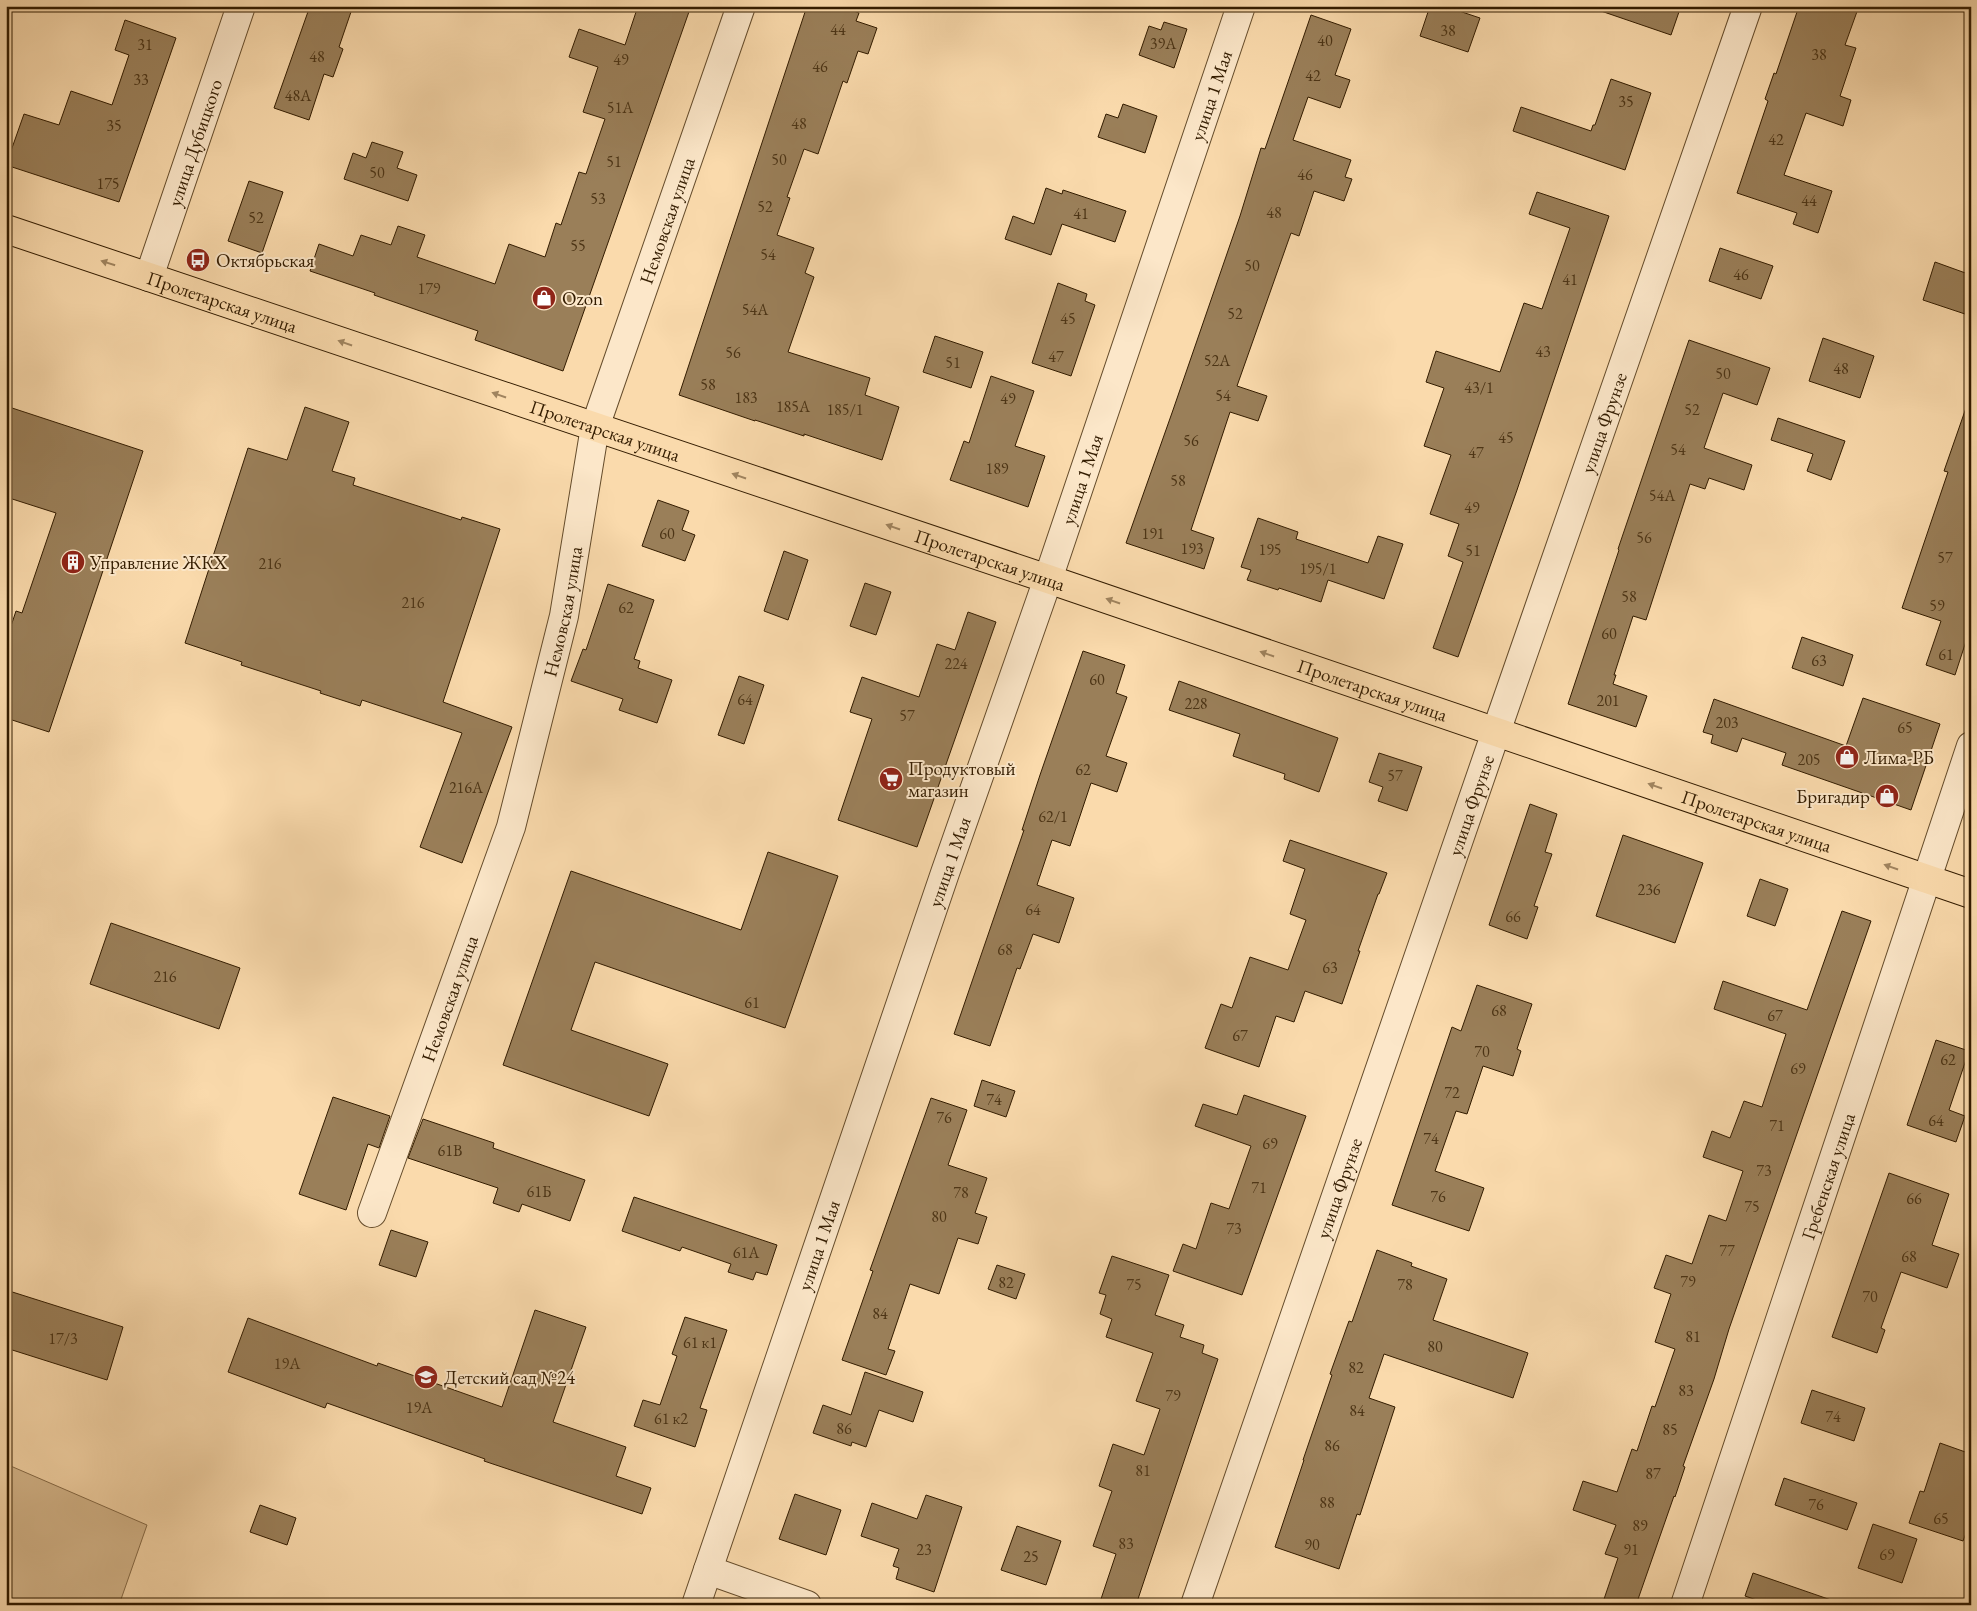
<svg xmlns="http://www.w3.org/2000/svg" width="1977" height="1611" font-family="'EB Garamond',serif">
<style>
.green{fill:#d8ba8f;stroke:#866b48}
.building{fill:#9a7f59;stroke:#331c00}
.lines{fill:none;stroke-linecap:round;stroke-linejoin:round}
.minor-casing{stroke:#654c2b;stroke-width:30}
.major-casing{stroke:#331c00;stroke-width:30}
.minor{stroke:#fce7c9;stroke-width:28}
.major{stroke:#fadaac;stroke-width:28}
.oneway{fill:#a0845f}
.labels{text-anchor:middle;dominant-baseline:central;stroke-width:4;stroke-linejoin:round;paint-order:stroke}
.number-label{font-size:16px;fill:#4d3516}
.street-label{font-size:19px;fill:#331c00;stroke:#fce7c9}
.poi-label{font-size:19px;fill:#331c00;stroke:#fce7c9;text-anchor:start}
</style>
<rect width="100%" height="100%" fill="#fadaac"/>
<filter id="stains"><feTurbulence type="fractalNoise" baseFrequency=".004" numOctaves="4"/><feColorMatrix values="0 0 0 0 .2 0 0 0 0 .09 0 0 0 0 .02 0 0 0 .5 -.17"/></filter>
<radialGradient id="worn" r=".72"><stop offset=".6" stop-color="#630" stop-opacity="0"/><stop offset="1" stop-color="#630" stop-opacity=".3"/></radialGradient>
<path class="green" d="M6,1464L147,1525L119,1605H6Z"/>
<path class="building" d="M310,6H353L339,47L343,49L333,77L324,74L309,120L274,108Z
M638,6H691L563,371L475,340L478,331L374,295L375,293L310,271L319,244L353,256L361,235L391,245L398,226L425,235L417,257L495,284L509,244L545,257L556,223L561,225L579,172L586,174L605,119L583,112L598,67L569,57L579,29L625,45Z
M807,6H841L859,13L856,21L877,28L868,54L858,51L847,83L843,81L818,154L804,149L787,197L790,198L777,235L814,248L805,273L814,277L788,352L870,378L865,395L899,407L882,460L804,434V436L755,420V421L679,395Z
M1430,6H1444L1480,18L1468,52L1420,36Z
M1599,6H1681L1671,35L1598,10Z
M1799,6H1859L1845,45L1856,48L1840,96L1851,100L1843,126L1806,113L1784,175L1832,191L1818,233L1793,224L1797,213L1737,193L1768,101L1765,99L1774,73L1776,74Z
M1311,15L1351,29L1335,75L1350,80L1340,108L1308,97L1293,140L1351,160L1345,177L1352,179L1344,201L1314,191L1299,236L1291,233L1237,386L1267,396L1258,421L1230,412L1191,530L1214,538L1204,569L1126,543L1173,410L1240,216L1261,148L1265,149Z
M125,20L176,38L119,202L6,165L24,114L59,125L71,91L112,105L129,55L115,50Z
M1164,22L1187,29L1174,68L1139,55L1149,26L1161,30Z
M1611,79L1651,93L1625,170L1513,131L1521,107L1591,131L1593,125H1595Z
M1123,104L1157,116L1145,153L1098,137L1106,114L1118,118Z
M372,142L403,152L397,168L417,175L408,201L344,179L353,153L366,158Z
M249,181L283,192L262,253L228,241Z
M1046,188L1062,194L1063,190L1126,211L1115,242L1062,224L1051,255L1005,239L1013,216L1034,224Z
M1537,192L1609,216L1517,490L1458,657L1433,648L1463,562L1448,556L1459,524L1430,514L1451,455L1424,446L1444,388L1426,382L1436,351L1500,372L1524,303L1542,309L1570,228L1529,214Z
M1720,248L1773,266L1761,299L1709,281Z
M1935,262L1971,275V316L1923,300Z
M1058,283L1087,294L1085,301L1095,305L1071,376L1032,363Z
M935,336L983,352L971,388L923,372Z
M1823,338L1874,356L1860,398L1809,381Z
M1689,340L1770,368L1757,405L1723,393L1704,448L1752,465L1744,490L1709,478L1705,489L1690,484L1646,620L1633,616L1614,675H1616L1613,684L1647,696L1636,727L1568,704L1619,550L1618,549Z
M991,376L1034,391L1015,446L1045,456L1028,507L950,480L964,441L969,443Z
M1967,405H1971V626L1955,675L1926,665L1941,621L1902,608L1948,472L1944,471Z
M6,406L143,451L49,732L6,718V641L16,611L22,613L56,513L6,497Z
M305,407L349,422L332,471L355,478L353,485L461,520L462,517L500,529L443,702L512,727L462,863L420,847L462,733L362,700L360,706L320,693L321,691L241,665L242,662L185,643L248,448L287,460Z
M1778,418L1845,441L1831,480L1807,471L1813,454L1771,440Z
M658,500L689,511L682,530L695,535L685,561L642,546Z
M1258,518L1298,532L1296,539L1368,563L1378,536L1403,544L1384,599L1328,580L1321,602L1279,588L1278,590L1247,580L1251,570L1241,567Z
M784,551L808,560L788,620L764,611Z
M865,583L891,592L876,635L850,626Z
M608,584L654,600L634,659L640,661L638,668L672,680L657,723L619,710L623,699L571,681L583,649L586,650Z
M968,612L996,622L917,847L838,820L872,719L850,712L862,677L919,697L937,644L955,650Z
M1802,637L1853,655L1843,686L1792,668Z
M1083,651L1125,665L1116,693L1127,697L1106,756L1127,763L1117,792L1091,783L1070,846L1052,840L1037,885L1074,898L1059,943L1033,934L1020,969L1017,968L990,1046L954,1034L1024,830H1022L1040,775Z
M739,676L764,685L744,744L718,735Z
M1179,681L1338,738L1319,792L1284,779L1285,774L1233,756L1240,734L1169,710Z
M1863,698L1940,724L1911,810L1782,765L1786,753L1742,738L1737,752L1711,743L1713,735L1703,732L1714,699L1846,746Z
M1379,753L1422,767L1407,811L1378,801L1383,787L1369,782Z
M1530,804L1557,814L1545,852L1552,854L1534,906L1538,907L1527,939L1489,925Z
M1623,835L1703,863L1675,943L1596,916Z
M1290,840L1387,873L1379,894H1378L1358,951H1360L1342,1004L1305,991L1294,1022L1276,1016L1259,1067L1205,1048L1221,1004L1232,1008L1250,957L1288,970L1306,920L1290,914L1305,869L1283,861Z
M768,852L838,876L785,1028L595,962L571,1030L668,1064L649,1116L503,1065L571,871L741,930Z
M1760,879L1788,889L1775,926L1747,916Z
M1842,911L1871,921L1729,1329L1714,1379L1683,1466L1685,1467L1675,1497L1674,1496L1636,1605H1602L1618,1558L1605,1554L1616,1525L1573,1510L1583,1481L1617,1492L1632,1449L1637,1451L1652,1406L1655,1407L1675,1349L1655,1342L1671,1294L1654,1288L1666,1255L1692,1264L1709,1215L1726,1221L1743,1171L1703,1157L1712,1131L1730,1138L1744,1101L1762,1107L1786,1034L1714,1009L1723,981L1807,1010Z
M111,923L240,968L219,1029L90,984Z
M1477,985L1532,1004L1517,1049L1521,1051L1513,1076L1483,1066L1467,1114L1456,1111L1435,1171L1484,1188L1469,1231L1392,1205L1452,1027L1461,1031Z
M1936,1040L1969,1051L1949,1110L1965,1116L1956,1142L1907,1125Z
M982,1080L1015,1091L1006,1117L974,1106Z
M1244,1095L1306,1116L1242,1295L1173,1271L1183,1244L1196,1249L1211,1203L1229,1209L1251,1146L1195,1126L1203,1104L1237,1115Z
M333,1097L390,1116L379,1148L368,1144L346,1210L299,1194Z
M931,1098L967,1110L948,1165L987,1178L975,1213L987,1217L978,1244L958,1238L939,1294L910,1284L888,1349L895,1351L886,1375L842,1360L873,1271L870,1270Z
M423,1119L494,1143L493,1148L585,1180L570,1221L522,1204L519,1212L493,1203L498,1188L408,1158Z
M1889,1173L1949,1194L1932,1245L1959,1254L1947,1288L1901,1272L1881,1328L1885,1330L1877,1353L1832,1337Z
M634,1197L777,1245L767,1275L756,1272L753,1280L728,1272L731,1264L682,1247L680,1251L622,1231Z
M391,1230L428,1242L416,1277L379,1265Z
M1377,1250L1412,1263L1411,1266L1447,1279L1433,1320L1528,1353L1513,1398L1384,1354L1369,1398L1395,1407L1360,1515L1357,1514L1339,1569L1275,1547L1304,1460H1303L1332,1375L1330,1374L1349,1321L1352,1322Z
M1112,1256L1169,1275L1155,1315L1184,1325L1180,1337L1204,1345L1202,1353L1218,1359L1136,1605H1099L1116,1554L1093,1546L1112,1491L1099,1486L1113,1444L1144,1455L1160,1409L1136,1401L1153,1353L1106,1337L1112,1319L1100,1314L1106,1295L1099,1293Z
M997,1265L1025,1274L1016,1299L988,1289Z
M6,1290L123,1327L107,1380L6,1348Z
M535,1310L586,1327L553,1422L626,1447L616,1476L651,1488L642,1514L484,1461L485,1459L327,1403L325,1408L228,1372L248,1318L377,1366L378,1363L502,1407Z
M685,1317L727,1330L700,1408L707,1410L695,1447L634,1426L643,1400L660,1405L677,1356L672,1354Z
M865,1372L923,1392L913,1422L879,1410L866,1447L852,1442L851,1446L813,1433L823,1405L851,1415Z
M1812,1390L1865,1408L1854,1441L1801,1423Z
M1940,1443L1971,1454V1520L1963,1541L1909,1523L1920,1491L1924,1492Z
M1784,1478L1857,1503L1847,1530L1775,1505Z
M795,1494L841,1510L826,1555L779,1539Z
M926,1495L962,1507L934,1592L896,1579L899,1568L893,1566L899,1549L861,1536L872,1503L917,1519Z
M260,1505L296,1518L287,1545L250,1532Z
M1873,1524L1917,1539L1902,1583L1858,1568Z
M1017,1526L1061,1541L1046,1585L1001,1570Z
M1753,1573L1834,1601L1833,1605H1771L1745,1596Z"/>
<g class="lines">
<g class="minor-casing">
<g id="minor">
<path id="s1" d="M149,277L241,6"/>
<path id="s2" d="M372,1213L511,827L564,616L595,427L741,6"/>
<path d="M708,1570L807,1605"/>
<path id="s3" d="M696,1605L945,873L1048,579L1241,6"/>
<path id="s4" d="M1195,1605L1496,732L1748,6"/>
<path id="s5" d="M1685,1605L1971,746"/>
</g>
</g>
<g class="major-casing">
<g id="major">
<path id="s6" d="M6,229L1048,579L1971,894"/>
</g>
</g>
<use href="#minor" class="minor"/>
<use href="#major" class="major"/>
</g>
<defs><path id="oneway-solid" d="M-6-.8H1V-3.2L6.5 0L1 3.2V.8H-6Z" transform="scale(1.25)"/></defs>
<g class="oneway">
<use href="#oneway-solid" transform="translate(108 263) rotate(-162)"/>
<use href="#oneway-solid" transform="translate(345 343) rotate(-161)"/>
<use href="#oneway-solid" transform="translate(499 395) rotate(-161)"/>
<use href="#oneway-solid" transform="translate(739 476) rotate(-161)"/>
<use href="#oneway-solid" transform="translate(893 527) rotate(-161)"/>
<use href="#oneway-solid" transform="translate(1113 601) rotate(-161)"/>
<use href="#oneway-solid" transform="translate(1267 654) rotate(-161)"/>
<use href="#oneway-solid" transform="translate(1655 786) rotate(-161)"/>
<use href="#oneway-solid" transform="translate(1891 867) rotate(-161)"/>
</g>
<defs>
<g id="bus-disc" transform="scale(1.25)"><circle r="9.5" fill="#8f2418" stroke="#fce7c9"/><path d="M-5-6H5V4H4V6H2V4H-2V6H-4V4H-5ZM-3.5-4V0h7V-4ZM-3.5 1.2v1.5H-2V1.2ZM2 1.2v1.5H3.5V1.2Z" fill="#fff"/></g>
<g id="shop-disc" transform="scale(1.25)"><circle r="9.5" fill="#8f2418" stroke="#fce7c9"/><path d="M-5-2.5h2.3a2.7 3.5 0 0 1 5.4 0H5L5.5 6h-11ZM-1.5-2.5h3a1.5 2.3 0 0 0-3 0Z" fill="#fff"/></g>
<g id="building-disc" transform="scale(1.25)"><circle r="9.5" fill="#8f2418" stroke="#fce7c9"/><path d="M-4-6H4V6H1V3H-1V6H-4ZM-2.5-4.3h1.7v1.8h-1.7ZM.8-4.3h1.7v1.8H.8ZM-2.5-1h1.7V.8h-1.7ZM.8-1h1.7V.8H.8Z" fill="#fff"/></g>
<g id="supermarket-disc" transform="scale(1.25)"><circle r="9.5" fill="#8f2418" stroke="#fce7c9"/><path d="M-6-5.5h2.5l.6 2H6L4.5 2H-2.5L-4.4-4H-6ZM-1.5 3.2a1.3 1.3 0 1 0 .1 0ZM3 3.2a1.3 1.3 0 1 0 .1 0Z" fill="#fff"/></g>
<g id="school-disc" transform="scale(1.25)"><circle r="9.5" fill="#8f2418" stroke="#fce7c9"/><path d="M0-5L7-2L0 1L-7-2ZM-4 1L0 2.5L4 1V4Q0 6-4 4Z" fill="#fff"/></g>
</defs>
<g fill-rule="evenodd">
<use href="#bus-disc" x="198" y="260"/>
<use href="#shop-disc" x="544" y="298"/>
<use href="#building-disc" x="73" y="562"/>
<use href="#shop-disc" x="1847" y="757"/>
<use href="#supermarket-disc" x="891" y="779"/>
<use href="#shop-disc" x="1887" y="796"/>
<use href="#school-disc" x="426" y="1377"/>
</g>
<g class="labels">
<g class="number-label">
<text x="838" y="29">44</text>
<text x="1448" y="30">38</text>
<text x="1325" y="40">40</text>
<text x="1163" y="43">39А</text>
<text x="145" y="44">31</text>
<text x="1819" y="54">38</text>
<text x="317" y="56">48</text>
<text x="621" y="59">49</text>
<text x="820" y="66">46</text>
<text x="1313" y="75">42</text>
<text x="141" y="79">33</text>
<text x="298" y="95">48А</text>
<text x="1626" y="101">35</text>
<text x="620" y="107">51А</text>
<text x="799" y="123">48</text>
<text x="114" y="125">35</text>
<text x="1776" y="139">42</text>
<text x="779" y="159">50</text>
<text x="614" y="161">51</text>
<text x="377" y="172">50</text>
<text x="1305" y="174">46</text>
<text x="108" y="183">175</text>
<text x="598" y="198">53</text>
<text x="1809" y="200">44</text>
<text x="765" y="206">52</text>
<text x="1274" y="212">48</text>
<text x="1081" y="213">41</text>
<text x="256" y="217">52</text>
<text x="578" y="245">55</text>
<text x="768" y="254">54</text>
<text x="1252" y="265">50</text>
<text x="1741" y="274">46</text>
<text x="1570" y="279">41</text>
<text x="429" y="288">179</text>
<text x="755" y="309">54А</text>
<text x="1235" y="313">52</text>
<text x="1068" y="318">45</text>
<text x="1543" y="351">43</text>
<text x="733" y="352">56</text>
<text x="1056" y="356">47</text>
<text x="1217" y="360">52А</text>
<text x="953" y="362">51</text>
<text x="1841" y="368">48</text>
<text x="1723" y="373">50</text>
<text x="708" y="384">58</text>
<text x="1479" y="387">43/1</text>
<text x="1223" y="395">54</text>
<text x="746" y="397">183</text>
<text x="1008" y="398">49</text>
<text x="793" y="406">185А</text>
<text x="845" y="409">185/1</text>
<text x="1692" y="409">52</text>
<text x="1506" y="437">45</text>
<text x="1191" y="440">56</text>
<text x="1678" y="449">54</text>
<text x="1476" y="452">47</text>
<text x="997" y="468">189</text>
<text x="1178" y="480">58</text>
<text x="1662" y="495">54А</text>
<text x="1472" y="507">49</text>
<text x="667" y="533">60</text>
<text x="1153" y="533">191</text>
<text x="1644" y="537">56</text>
<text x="1192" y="548">193</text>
<text x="1270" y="549">195</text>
<text x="1473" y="550">51</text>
<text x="1945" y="557">57</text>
<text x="270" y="563">216</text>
<text x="1318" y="568">195/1</text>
<text x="1629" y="596">58</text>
<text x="413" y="602">216</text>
<text x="1937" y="605">59</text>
<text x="626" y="607">62</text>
<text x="1609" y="633">60</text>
<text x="1946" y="654">61</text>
<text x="1819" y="660">63</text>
<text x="956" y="663">224</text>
<text x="1097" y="679">60</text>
<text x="745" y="699">64</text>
<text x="1608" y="700">201</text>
<text x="1196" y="703">228</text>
<text x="907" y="715">57</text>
<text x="1727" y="722">203</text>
<text x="1905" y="727">65</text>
<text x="1809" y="759">205</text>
<text x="1083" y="769">62</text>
<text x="1395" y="775">57</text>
<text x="466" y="787">216А</text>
<text x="1053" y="816">62/1</text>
<text x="1649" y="889">236</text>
<text x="1033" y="909">64</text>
<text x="1513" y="916">66</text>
<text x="1005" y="949">68</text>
<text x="1330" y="967">63</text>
<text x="165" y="976">216</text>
<text x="752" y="1002">61</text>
<text x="1499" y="1010">68</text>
<text x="1775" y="1015">67</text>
<text x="1240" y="1035">67</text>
<text x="1482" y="1051">70</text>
<text x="1948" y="1059">62</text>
<text x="1798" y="1068">69</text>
<text x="1452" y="1092">72</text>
<text x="994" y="1099">74</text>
<text x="944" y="1117">76</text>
<text x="1936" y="1120">64</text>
<text x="1777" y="1125">71</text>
<text x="1431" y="1138">74</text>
<text x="1270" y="1143">69</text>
<text x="450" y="1150">61В</text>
<text x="1764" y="1170">73</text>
<text x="1259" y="1187">71</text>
<text x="539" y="1191">61Б</text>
<text x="961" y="1192">78</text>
<text x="1438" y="1196">76</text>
<text x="1914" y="1198">66</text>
<text x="1752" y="1206">75</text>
<text x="939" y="1216">80</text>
<text x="1234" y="1228">73</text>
<text x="1727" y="1250">77</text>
<text x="746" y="1252">61А</text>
<text x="1909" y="1256">68</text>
<text x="1688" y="1281">79</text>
<text x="1006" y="1282">82</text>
<text x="1134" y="1284">75</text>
<text x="1405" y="1284">78</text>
<text x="1870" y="1296">70</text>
<text x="880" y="1313">84</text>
<text x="1693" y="1336">81</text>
<text x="63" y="1338">17/3</text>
<text x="700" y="1342">61 к1</text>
<text x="1435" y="1346">80</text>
<text x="287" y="1363">19А</text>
<text x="1356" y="1367">82</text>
<text x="1686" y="1390">83</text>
<text x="1173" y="1395">79</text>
<text x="419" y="1407">19А</text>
<text x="1357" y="1410">84</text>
<text x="1833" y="1416">74</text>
<text x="671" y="1418">61 к2</text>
<text x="844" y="1428">86</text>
<text x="1670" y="1429">85</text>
<text x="1332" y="1445">86</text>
<text x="1143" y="1470">81</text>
<text x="1653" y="1473">87</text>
<text x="1327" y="1502">88</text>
<text x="1816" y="1504">76</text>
<text x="1941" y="1518">65</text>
<text x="1640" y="1525">89</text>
<text x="1126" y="1543">83</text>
<text x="1312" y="1544">90</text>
<text x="924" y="1549">23</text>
<text x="1631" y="1549">91</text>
<text x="1887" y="1554">69</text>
<text x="1031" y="1556">25</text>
</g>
<g class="street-label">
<text stroke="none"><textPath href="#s3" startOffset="1595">улица 1 Мая</textPath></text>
<text stroke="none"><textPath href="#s1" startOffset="142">улица Дубицкого</textPath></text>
<text stroke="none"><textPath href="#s2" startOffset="1038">Немовская улица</textPath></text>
<text stroke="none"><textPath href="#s6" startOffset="228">Пролетарская улица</textPath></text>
<text stroke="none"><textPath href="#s4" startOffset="1251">улица Фрунзе</textPath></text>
<text stroke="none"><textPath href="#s6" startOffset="632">Пролетарская улица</textPath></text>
<text stroke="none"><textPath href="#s3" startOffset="1190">улица 1 Мая</textPath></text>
<text stroke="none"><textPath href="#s6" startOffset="1038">Пролетарская улица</textPath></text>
<text stroke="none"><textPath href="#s2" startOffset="632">Немовская улица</textPath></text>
<text stroke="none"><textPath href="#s6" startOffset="1442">Пролетарская улица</textPath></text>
<text stroke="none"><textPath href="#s4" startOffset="846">улица Фрунзе</textPath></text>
<text stroke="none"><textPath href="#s6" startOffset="1848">Пролетарская улица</textPath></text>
<text stroke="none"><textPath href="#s3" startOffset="785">улица 1 Мая</textPath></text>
<text stroke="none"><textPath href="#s2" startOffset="228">Немовская улица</textPath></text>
<text stroke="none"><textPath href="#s5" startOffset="452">Гребенская улица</textPath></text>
<text stroke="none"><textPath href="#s4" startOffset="441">улица Фрунзе</textPath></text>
<text stroke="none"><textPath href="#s3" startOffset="380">улица 1 Мая</textPath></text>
</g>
<g class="poi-label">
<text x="216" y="260">Октябрьская</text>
<text x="562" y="298">Ozon</text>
<text x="90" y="562">Управление ЖКХ</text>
<text x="1864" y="757">Лима-РБ</text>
<text x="908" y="768">Продуктовый<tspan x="908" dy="22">магазин</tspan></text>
<text x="1870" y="796" text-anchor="end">Бригадир</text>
<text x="444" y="1377">Детский сад №24</text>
</g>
</g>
<rect width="1977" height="1611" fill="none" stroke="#fadaac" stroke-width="25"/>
<rect x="8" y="8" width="1962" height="1596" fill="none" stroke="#331c00" stroke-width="2.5"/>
<rect x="12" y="12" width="1952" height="1586" fill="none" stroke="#331c00"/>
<rect width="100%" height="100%" filter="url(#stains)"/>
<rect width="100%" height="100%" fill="url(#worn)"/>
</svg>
